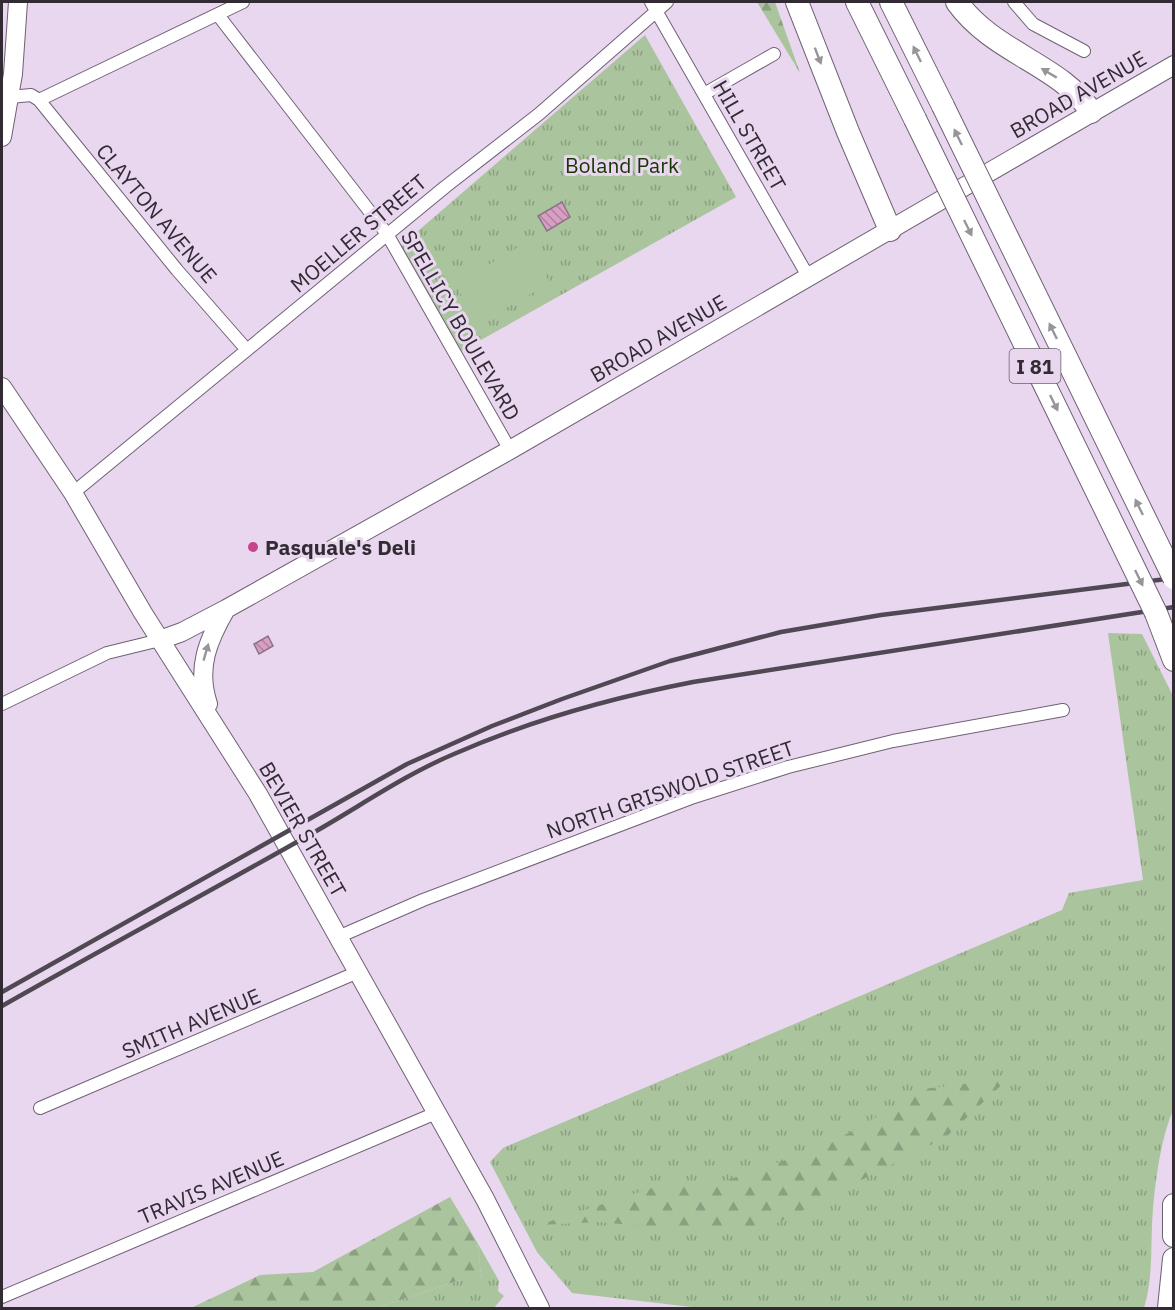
<svg xmlns="http://www.w3.org/2000/svg" width="1175" height="1310" font-family="'IBM Plex Sans',sans-serif">
<style>
.grass{fill:url(#grass-tufts)}
.forest{fill:url(#forest-firs)}
.pitch{fill:#aac49d}
.building{fill:url(#building-back-hatch);stroke:#8b7382;stroke-width:1.5}
.lines{fill:none;stroke-linecap:round;stroke-linejoin:round}
.street-casing{stroke:#706175;stroke-width:14}
.secondary-casing{stroke:#706175;stroke-width:20}
.highway-casing{stroke:#706175;stroke-width:24}
.street{stroke:#fff;stroke-width:12}
.secondary{stroke:#fff;stroke-width:18}
.highway{stroke:#fff;stroke-width:22}
.rail{stroke:#504853;stroke-width:4.5}
.highway-bridge-casing{stroke:#706175;stroke-width:24;stroke-linecap:butt}
.highway-bridge{stroke:#fff;stroke-width:22}
.oneway{fill:#98959a}
.poi-dot{fill:#c74489;stroke:#e8d7ef;stroke-width:2}
.labels{text-anchor:middle;dominant-baseline:central;stroke-width:6;stroke-linejoin:round;paint-order:stroke}
.shield{fill:#e8d7ef;stroke:#695f6c;stroke-width:1.5}
.shield-label{font-size:20px;font-weight:bold;fill:#322b34}
.street-label{font-size:21px;fill:#322b34;stroke:#e8d7ef}
.park-label{font-size:21px;fill:#173700;stroke:#e8d7ef}
.poi-label{font-size:21px;font-weight:bold;fill:#322b34;stroke:#e8d7ef;text-anchor:start}
</style>
<defs>
<pattern id="grass-tufts" width="24" height="20" patternUnits="userSpaceOnUse" patternTransform="scale(1.5)"><rect width="24" height="20" fill="#aac49d"/><path d="M3 7l-1-3M5 7V3M7 7l1-3M15 17l-1-3M17 17v-4M19 17l1-3" fill="none" stroke="#8b9f81"/></pattern>
<pattern id="forest-firs" width="22" height="20" patternUnits="userSpaceOnUse" patternTransform="scale(1.5)"><rect width="22" height="20" fill="#aac49d"/><path d="M5 1l3.5 6h-7zM16 11l3.5 6h-7z" fill="#8b9f81"/></pattern>
<pattern id="building-back-hatch" width="6" height="6" patternUnits="userSpaceOnUse" patternTransform="scale(1.5)"><rect width="6" height="6" fill="#d99ec4"/><path d="M-1 5l2 2M0 0l6 6M5-1l2 2" fill="none" stroke="#b181a0"/></pattern>
</defs>
<rect width="100%" height="100%" fill="#e8d7ef"/>
<path class="grass" d="M645,35L736,197L456,354L396,250Z
M1108,633L1142,634L1174,698V1108C1161,1137 1156,1176 1153,1208C1150,1242 1154,1275 1144,1308H700L572,1293L537,1252L490,1162L503,1148L1062,910L1069,893L1143,880Z
M477,1242L499,1281L498,1291L504,1296L494,1308H377L460,1280H482Z"/>
<path class="forest" d="M757,2H775L800,73Z
M1009,1078L946,1137L771,1226L664,1228L599,1222L539,1225L655,1187L719,1183L826,1146L924,1089Z
M450,1197L477,1242L482,1280H460L377,1308H191L260,1275L313,1272Z"/>
<path class="pitch" d="M527,242L550,283L478,324L455,284Z"/>
<path class="building" d="M562,202L570,217L547,231L538,216Z
M268,636L273,646L259,654L254,644Z"/>
<g class="lines">
<g class="street-casing">
<path id="street" d="M651,2L809,278
M1014,2L1033,24L1084,51
M218,15L387,234L510,450
M704,94L774,54
M10,97L31,95L39,100L177,270L247,350
M39,100L243,2
M73,493L445,187L539,114L667,2
M2,704L107,653L160,640
M338,937L423,900L694,797L788,767L893,741L1063,710
M40,1108L358,972
M2,1297L436,1113"/>
</g>
<g class="secondary-casing">
<path id="secondary" d="M2,137L13,74L18,2
M2,387L73,493L143,613L258,794L485,1199L540,1308
M160,640L182,632L226,609L510,450L1174,65
M208,704C196,668 208,640 226,609"/>
</g>
<g class="highway-casing">
<path id="highway" d="M797,2L848,132L890,230
M857,2L915,119
M891,2L943,106
M957,2C993,53 1062,65 1091,112
M1156,613L1174,660
M1174,1205V1236
M1169,1308L1174,1259"/>
</g>
<use href="#street" class="street"/>
<use href="#secondary" class="secondary"/>
<use href="#highway" class="highway"/>
<path class="rail" d="M2,992L407,764L492,726L562,699L670,661L781,632L881,615L1174,578
M2,1006C104,948 209,892 311,834C359,807 404,775 454,754C531,720 611,698 693,682L1174,607"/>
<g class="highway-bridge-casing">
<path id="highway-bridge" d="M943,106L1174,578
M915,119L1156,613"/>
</g>
<use href="#highway-bridge" class="highway-bridge"/>
</g>
<defs><path id="oneway-solid" d="M-6-.8H1V-3.2L6.5 0L1 3.2V.8H-6Z" transform="scale(1.5)"/></defs>
<g class="oneway">
<use href="#oneway-solid" transform="translate(917 54) rotate(-116)"/>
<use href="#oneway-solid" transform="translate(818 56) rotate(69)"/>
<use href="#oneway-solid" transform="translate(1049 73) rotate(-149)"/>
<use href="#oneway-solid" transform="translate(958 137) rotate(-116)"/>
<use href="#oneway-solid" transform="translate(968 228) rotate(64)"/>
<use href="#oneway-solid" transform="translate(1053 331) rotate(-116)"/>
<use href="#oneway-solid" transform="translate(1054 403) rotate(64)"/>
<use href="#oneway-solid" transform="translate(1139 507) rotate(-116)"/>
<use href="#oneway-solid" transform="translate(1139 578) rotate(64)"/>
<use href="#oneway-solid" transform="translate(206 652) rotate(-74)"/>
</g>
<circle class="poi-dot" cx="253" cy="547" r="6"/>
<g class="labels">
<rect class="shield" x="1009.5" y="349" width="51" height="34" rx="4.5"/>
<g class="shield-label">
<text x="1035" y="366">I 81</text>
</g>
<g class="street-label">
<text transform="translate(1078 94) rotate(-30)">BROAD AVENUE</text>
<text transform="translate(750 135) rotate(60)">HILL STREET</text>
<text transform="translate(157 213) rotate(50)">CLAYTON AVENUE</text>
<text transform="translate(358 233) rotate(-40)">MOELLER STREET</text>
<text transform="translate(461 325) rotate(60)">SPELLICY BOULEVARD</text>
<text transform="translate(658 338) rotate(-30)">BROAD AVENUE</text>
<text transform="translate(670 789) rotate(-19)">NORTH GRISWOLD STREET</text>
<text transform="translate(303 829) rotate(60)">BEVIER STREET</text>
<text transform="translate(191 1023) rotate(-23)">SMITH AVENUE</text>
<text transform="translate(211 1187) rotate(-23)">TRAVIS AVENUE</text>
</g>
<g class="park-label">
<text x="622" y="165">Boland Park</text>
</g>
<g class="poi-label">
<text x="265" y="547">Pasquale's Deli</text>
</g>
</g>
<rect width="1175" height="1310" fill="none" stroke="#322b34" stroke-width="6"/>
</svg>
